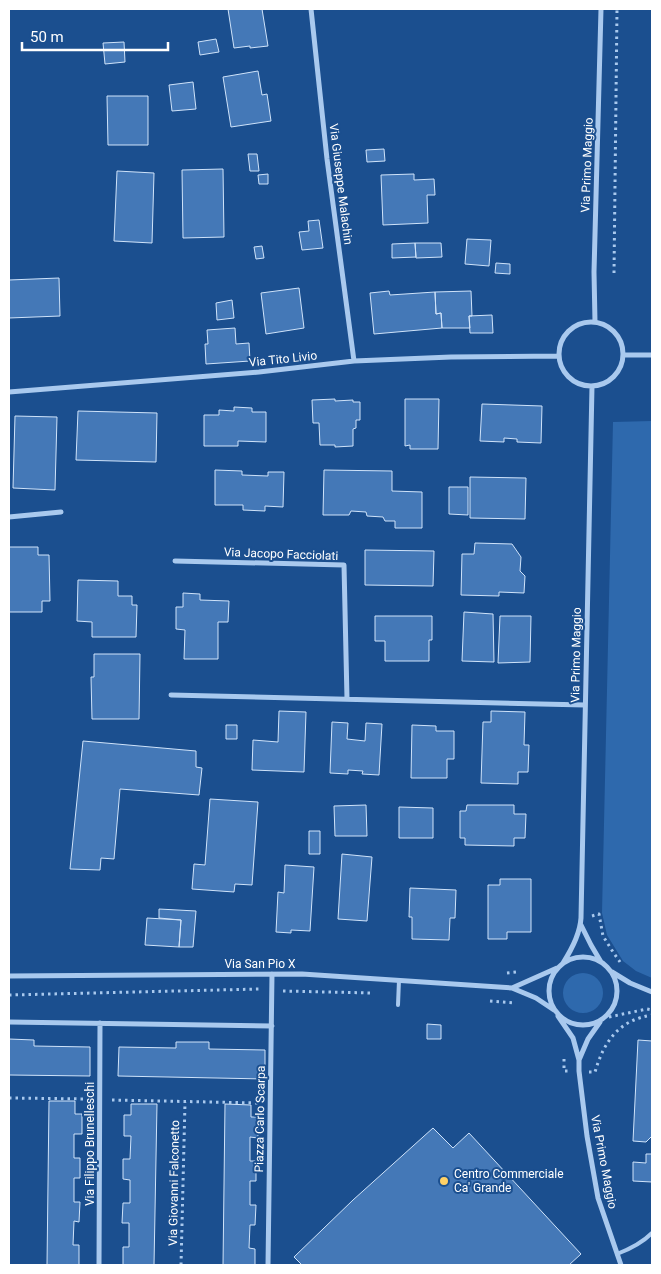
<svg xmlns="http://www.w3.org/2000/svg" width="661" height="1274" font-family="Roboto,sans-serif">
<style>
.green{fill:#2e69ad}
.building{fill:#4478b7;stroke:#cfe3fa}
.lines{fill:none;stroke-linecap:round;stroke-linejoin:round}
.path{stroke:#a9c9ee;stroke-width:3;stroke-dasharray:2.5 4;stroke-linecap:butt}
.service{stroke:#a9c9ee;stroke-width:4}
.minor{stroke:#a9c9ee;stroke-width:5}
.poi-dot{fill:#ffd166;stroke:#1b4f8f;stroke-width:2}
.labels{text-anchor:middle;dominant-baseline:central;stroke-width:4;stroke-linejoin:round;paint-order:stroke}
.street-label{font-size:12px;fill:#fff;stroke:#1b4f8f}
.poi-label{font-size:12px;fill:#fff;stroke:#1b4f8f;text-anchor:start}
</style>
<rect width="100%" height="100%" fill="#1b4f8f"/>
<path class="green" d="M652,421V978L636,971L623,961L607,935L602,913L613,422Z
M563 993a20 20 0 1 1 40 0a20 20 0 1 1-40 0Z"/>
<path class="building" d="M228,9H262L268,46L250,48V46L234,48Z
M216,39L219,52L200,55L198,42Z
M124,42L125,62L105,64L103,43Z
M258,71L262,95L267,94L271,121L231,127L223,77Z
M193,82L196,109L172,111L169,85Z
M107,96H148V145H108Z
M384,149L385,161L367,162L366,150Z
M248,154H257L259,171H250Z
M223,169L224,237L183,238L182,170Z
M117,171L154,173L152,243L114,241Z
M268,174V184H259L258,175Z
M414,174V180L434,179L435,195H427L428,223L383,225L381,175Z
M319,220L323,248L302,250L299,232L309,231L308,221Z
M467,239L491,240L489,266L465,264Z
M415,243H441L442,257L416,258Z
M415,243L416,257L392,258V244Z
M262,246L264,258L256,259L254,247Z
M496,263L510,264V274L495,273Z
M59,278L60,316L9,318V280Z
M299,288L304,328L266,334L261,293Z
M389,291L390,295L435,292L436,314L441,313L442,328L374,334L370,293Z
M471,291L472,316H469L470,328H442L441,313L436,314L435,292Z
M232,300L234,318L217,320L216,303Z
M492,315L493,333H470L469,316Z
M235,328L236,344L249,343L250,361L206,364L205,344H208L207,330Z
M335,399V401L353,400V402H360V420H356V428L353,429V446L335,447V445H320L319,423H313L312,400Z
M405,399H439L438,449H410V445L405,446Z
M482,404L542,406L541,443L517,442V439L504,438V442L480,441Z
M234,407L252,408V412H266V442L238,441V446H204V415H219V410L234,411Z
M78,411L157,413L156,462L76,460Z
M15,416L57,417L55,490L13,488Z
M215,470L242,471V475L268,476V472H284L283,507L265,506V511L243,510V505H215Z
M324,470L392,471V491L422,492V528H395V521H385L383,517L367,516L366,512L351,511L349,515H323Z
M470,477L526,478L525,519L470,518Z
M449,487H468V515L449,514Z
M475,543L512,544L521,557L520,571L525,576L524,593L499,592V596L461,595L462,554H474Z
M9,547H38V555H49L50,601H42V612H9Z
M365,550L434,551L433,586L365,585Z
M78,580L118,581V596H132V605H137L136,637H92V622L77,621Z
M183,593L200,594V600L229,601L228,622H218V659H184L185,630L176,629V607H183Z
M464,612L493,614L494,662L462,661Z
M375,616H432V640H429V661H385V641H375Z
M500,616H531L530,662L498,663Z
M94,654H140L139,719H92L91,677H94Z
M279,711L306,712L304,772L252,770L253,740L278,742Z
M491,711L525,712L524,745H529L528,772H518V784L481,783L483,722H491Z
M332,722L348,723L347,739L365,741L366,723L382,724L379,775L362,774L363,771L348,770V774L330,773Z
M226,725H237V739H226Z
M412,725L436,726V731H454V759H447V778H411Z
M83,741L196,751V767L202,768L199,795L120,789L114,859L101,858L100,870L70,869Z
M210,799L258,802L252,885L235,884L234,892L192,889L194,864L205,865Z
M366,805L367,836H335L334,806Z
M467,805H514V814H526L525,838H514V846L465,845V838H460V811H466Z
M399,807L433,808V838H399Z
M309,831H320V854H309Z
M342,854L372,857L367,921L338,919Z
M285,865L314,867L310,931L291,930V933L276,932L278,892L284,893Z
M500,879H531V932H507V939H488V885H500Z
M410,888L456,890L455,918H450L449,940L412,939V917H409Z
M159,909L196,911L193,947H179L181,920L159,918Z
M147,918L181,920L179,947L145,945Z
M427,1024L441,1025V1039H427Z
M9,1039L34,1040V1046L90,1047V1076L9,1075Z
M638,1040L652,1041V1136L646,1142L633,1141Z
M176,1042H209V1049L265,1050V1079L118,1076L119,1047L176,1048Z
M49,1101H75V1114H82V1134H74V1158H80V1178H74V1202H80L79,1222L74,1221L73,1245H79V1265H47Z
M131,1104H157L154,1265H123V1247H129V1223H122L123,1203H130V1180L123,1179V1159H130L131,1136H124V1115H131Z
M225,1104L251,1105V1117H258V1138L250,1137V1161H256V1181H250V1205H256L255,1225H250L249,1248L255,1249V1265H223Z
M433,1128L453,1148L469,1133L581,1254L569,1265H302L294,1257L353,1200Z
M646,1154H652V1182L633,1181V1162L646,1163Z"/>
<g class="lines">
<path class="path" d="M614,273L617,9
M592,916L599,914L603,936L613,952L620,962
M507,973L516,972
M283,991L372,993
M9,995L260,989
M490,1001L514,1003
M609,1017L647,1009L652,1010
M564,1059V1071H568
M589,1072H595C604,1041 619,1020 652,1015
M9,1098L88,1099
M112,1100L258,1103
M181,1265L185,1102"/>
<path class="service" d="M398,1005L399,980
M617,1254C630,1249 642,1243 652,1233"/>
<path class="minor" d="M311,9L327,159L354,361
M595,322L594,272L601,9
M559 354a32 32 0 1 1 64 0a32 32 0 1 1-64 0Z
M623,355H652
M9,392L259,372L354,361L451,357L559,356
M9,517L61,512
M175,561L344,565L347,699
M171,695L585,705
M581,925L591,945L601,962
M549 991a34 34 0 1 1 68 0a34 34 0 1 1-68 0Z
M563,963C572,949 580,934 581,918L592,386
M612,972L630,983L652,992
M9,976L302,974L512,988L536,998L554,1010
M512,988L557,968
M558,1016L573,1038L579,1060V1071L587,1136L598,1198L621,1265
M9,1022L272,1026
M579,1060L588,1039L600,1022
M99,1265L100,1023
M268,1265L272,974"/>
</g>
<circle class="poi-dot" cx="444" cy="1181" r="5"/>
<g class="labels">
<g class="street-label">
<text transform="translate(587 165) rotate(-88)">Via Primo Maggio</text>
<text transform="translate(341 184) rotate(83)">Via Giuseppe Malachin</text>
<text transform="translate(283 359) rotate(-6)">Via Tito Livio</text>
<text transform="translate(281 554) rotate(2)">Via Jacopo Facciolati</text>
<text transform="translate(576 655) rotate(-89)">Via Primo Maggio</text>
<text x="260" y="964">Via San Pio X</text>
<text transform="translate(260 1119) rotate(-89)">Piazza Carlo Scarpa</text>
<text transform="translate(90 1144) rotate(-90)">Via Filippo Brunelleschi</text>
<text transform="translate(604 1162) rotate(79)">Via Primo Maggio</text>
<text transform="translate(174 1183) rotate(-89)">Via Giovanni Falconetto</text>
</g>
<g class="poi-label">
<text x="454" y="1174">Centro Commerciale<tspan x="454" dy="14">Ca' Grande</tspan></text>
</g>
</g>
<rect width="661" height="1274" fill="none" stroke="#ffffff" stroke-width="20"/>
<path d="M22 42v8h146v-8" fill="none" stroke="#ffffff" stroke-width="2.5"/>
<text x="30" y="42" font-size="15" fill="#ffffff" stroke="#1b4f8f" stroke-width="4" paint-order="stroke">50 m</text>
</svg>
